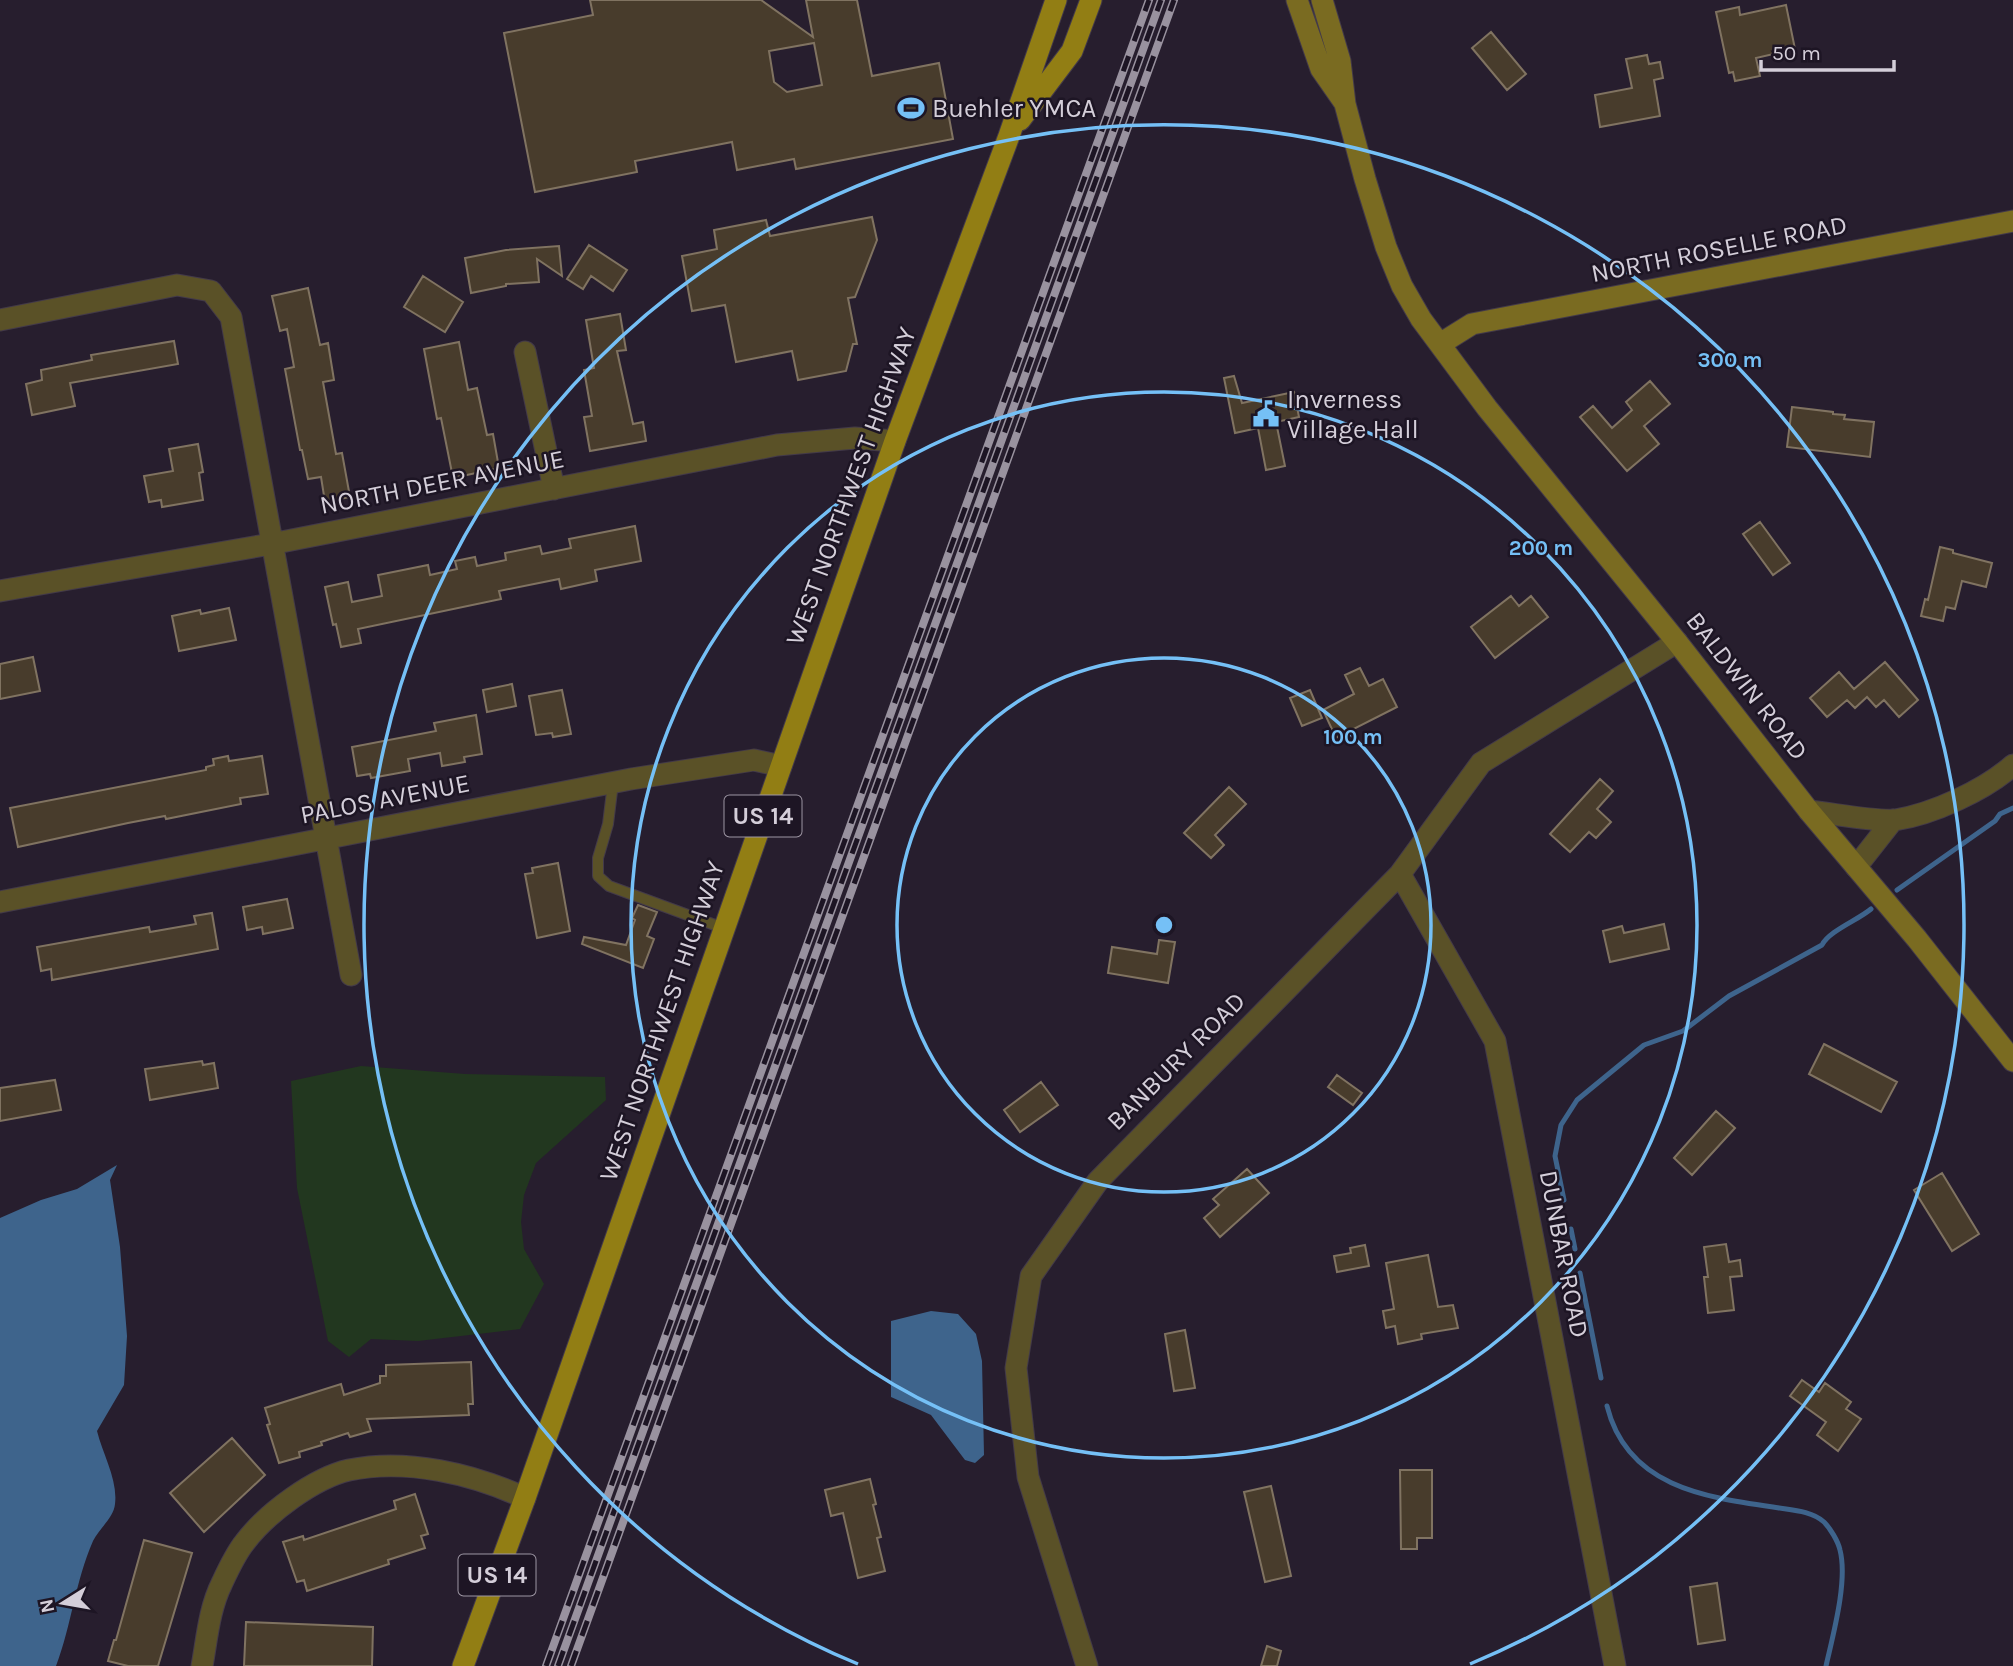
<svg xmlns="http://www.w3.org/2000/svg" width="2013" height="1666" font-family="Karla,sans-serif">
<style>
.green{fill:#22371f}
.water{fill:#3e648c}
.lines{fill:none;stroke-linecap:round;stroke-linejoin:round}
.stream{stroke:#3e648c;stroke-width:5}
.building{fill:#483c2c;stroke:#807361;stroke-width:2;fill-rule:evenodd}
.lane-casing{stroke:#433a49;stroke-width:12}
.street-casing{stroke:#433a49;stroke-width:23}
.secondary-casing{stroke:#433a49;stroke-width:23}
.primary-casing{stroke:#433a49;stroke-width:23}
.lane{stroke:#5a5127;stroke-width:10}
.street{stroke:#5a5127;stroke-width:21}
.secondary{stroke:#7a6b21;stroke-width:21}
.primary{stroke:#927e14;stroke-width:21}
.rail-casing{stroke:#99929f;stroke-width:8}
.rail{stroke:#1d1524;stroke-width:5;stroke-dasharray:16;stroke-linecap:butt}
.ring{fill:none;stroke:#75c0f6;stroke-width:3.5}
.labels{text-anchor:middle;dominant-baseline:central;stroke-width:5;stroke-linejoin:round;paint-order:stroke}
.shield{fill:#1d1524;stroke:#9d96a3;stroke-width:2}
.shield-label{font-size:24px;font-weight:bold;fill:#d4ced9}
.poi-label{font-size:26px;fill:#d4ced9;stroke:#1d1524;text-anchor:start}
.street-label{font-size:26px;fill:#d4ced9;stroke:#1d1524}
.centre{fill:#75c0f6;stroke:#1d1524;stroke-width:3.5}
.ring-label{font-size:21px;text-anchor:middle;font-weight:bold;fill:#75c0f6;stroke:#1d1524;stroke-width:5;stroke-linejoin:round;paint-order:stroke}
</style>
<rect width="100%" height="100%" fill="#271e2e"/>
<path class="green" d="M361,1066L465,1074L605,1077L606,1100L536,1163L524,1195L521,1222L524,1249L544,1284L520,1329L418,1341L371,1339L349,1357L328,1341L297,1188L291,1081Z"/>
<path class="water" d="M117,1165L110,1180L120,1247L127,1336L124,1385L97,1431C103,1455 118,1480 115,1504C114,1517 99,1529 93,1541C75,1582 72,1624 56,1666H0V1218L41,1200L77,1189Z
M931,1311L958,1314L976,1334L982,1361L984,1455L975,1463L965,1460L931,1415L891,1397V1321Z"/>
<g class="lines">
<path class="stream" d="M1897,890L1995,821L2000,814L2013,808
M1564,1200L1555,1156L1561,1125L1577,1100L1644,1045L1683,1031L1729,996L1822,945C1829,931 1858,920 1871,909
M1571,1229L1575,1249
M1580,1273L1601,1378
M1607,1406C1627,1486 1703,1497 1773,1507C1789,1510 1811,1510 1824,1522C1830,1528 1838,1541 1840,1550C1848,1581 1833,1635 1826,1666"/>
</g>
<path class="building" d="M590,0H761L813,37L806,0H857L872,76L939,63L953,139L796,169L794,159L737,170L732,142L635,161L637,172L535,192L504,33L593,15ZM814,43L822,85L787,92L774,82L769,51Z
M1786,5L1795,49L1756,58L1760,76L1735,81L1733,72L1729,73L1716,12L1739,7L1740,15Z
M1491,32L1526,74L1507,90L1472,48Z
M1647,55L1649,64L1660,62L1663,78L1654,80L1660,116L1600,127L1595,95L1632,88L1626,59Z
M872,217L877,240L855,297L848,298L857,344H853L846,371L798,380L792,351L736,362L725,305L692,311L682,256L717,249L714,230L766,220L770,236Z
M589,245L627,270L613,291L591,276L583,289L567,279Z
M559,246L562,276L537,259L539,282L506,284V286L471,293L465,258L506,250Z
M423,276L463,302L445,332L404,307Z
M308,288L320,345L328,343L334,380L323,382L336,454L342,453L350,497L325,502L321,477L308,479L302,450H300L285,369L294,367L287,329L280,331L272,296Z
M620,314L626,350L617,351L633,424L643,422L646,441L590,451L584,417L592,416L584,370L594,368L586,320Z
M174,341L178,364L70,383L75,406L32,415L26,384L42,380L41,370L92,360L91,355Z
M459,342L468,390L477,388L487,435L493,434L499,468L453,478L441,418L437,419L424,349Z
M1234,376L1242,403L1294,392L1299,417L1276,422L1285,466L1266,470L1258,428L1235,433L1224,378Z
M1650,381L1670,404L1644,426L1659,444L1627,471L1580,417L1593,406L1612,428L1632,410L1626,402Z
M1792,407L1833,412V414L1845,415L1844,419L1874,422L1870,457L1787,447Z
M198,444L203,472L199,473L203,500L162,507L161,500L149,502L144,476L173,471L169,449Z
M1760,522L1790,563L1773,575L1743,534Z
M635,526L641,561L595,570L597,581L561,589L559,579L499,591L501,599L358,629L361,643L341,647L336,624L333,625L325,587L348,582L352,602L382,596L378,575L428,565L430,575L457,569L455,561L475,557L477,566L506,560L505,553L540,546L542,554L571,548L569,539Z
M1940,547L1953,550V553L1992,563L1986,587L1962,581L1955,609L1946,607L1943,621L1921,616L1925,599L1928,600Z
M1511,596L1519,606L1531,596L1548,617L1495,658L1471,627Z
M229,608L236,640L179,651L172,616L200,610L201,614Z
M33,657L40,691L0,699V664Z
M1885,662L1918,700L1899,717L1884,700L1876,707L1867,697L1855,708L1847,700L1827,717L1810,698L1839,672L1854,689Z
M1360,668L1369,686L1383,679L1397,707L1336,738L1323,710L1354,694L1345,675Z
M512,684L516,706L487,712L483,690Z
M562,690L571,734L553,737L552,733L536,735L529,696Z
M1310,690L1322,718L1302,726L1290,698Z
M476,715L482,754L464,757L465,762L442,766L440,753L408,759L410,771L371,778L370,774L357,776L352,747L436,731L434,723Z
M228,756L229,761L262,756L268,794L240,798L241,804L166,819L165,816L128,823L18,847L10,808L206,770V767L214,765L213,759Z
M1600,779L1613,791L1597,809L1611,822L1596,838L1589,832L1570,852L1550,834Z
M1229,787L1246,804L1215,835L1224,845L1211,858L1184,833Z
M558,863L570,931L537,938L525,874L533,873L532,868Z
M287,899L293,928L263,934L262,927L247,930L243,907Z
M638,905L657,912L647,936L654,939L643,968L582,944L584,937L626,945L635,920L632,918Z
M212,913L218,949L52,980L51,969L41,971L37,947L149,927L150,932L196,924L194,916Z
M1664,924L1669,949L1610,962L1603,931L1622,926L1624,933Z
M1159,940L1175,942L1168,983L1108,973L1112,947L1157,954Z
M1824,1044L1897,1082L1881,1112L1809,1074Z
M202,1061L203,1065L214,1063L218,1088L150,1100L145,1069Z
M1337,1075L1362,1093L1353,1105L1328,1087Z
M55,1080L61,1110L0,1121V1088Z
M1041,1082L1058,1105L1020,1132L1004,1110Z
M1716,1111L1735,1128L1692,1175L1674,1158Z
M1247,1169L1269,1193L1220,1237L1204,1218L1219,1205L1213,1199Z
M1942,1173L1979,1234L1952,1251L1914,1190Z
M1726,1244L1729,1262L1740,1260L1742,1276L1730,1277L1734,1310L1708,1313L1704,1277H1708L1704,1247Z
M1365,1245L1369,1266L1337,1272L1334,1256L1351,1253L1350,1248Z
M1428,1255L1438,1307L1453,1305L1458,1328L1421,1334L1422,1339L1398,1344L1395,1326L1386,1328L1383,1311L1394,1309L1386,1263Z
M1185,1330L1195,1388L1174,1391L1165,1334Z
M471,1362L473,1404H468L469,1415L367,1419L371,1431L350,1437L348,1433L321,1442L322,1445L299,1452L300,1457L279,1463L267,1425L270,1424L265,1408L341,1384L344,1395L380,1383V1376H386V1365Z
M1802,1380L1819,1392L1825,1383L1851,1402L1846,1409L1861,1419L1838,1451L1817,1435L1826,1422L1790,1396Z
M232,1438L265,1475L204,1532L170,1493Z
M1400,1470H1432V1538H1417V1549H1401Z
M870,1479L876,1504L873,1505L881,1537L877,1538L885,1571L858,1578L843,1513L831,1516L825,1490Z
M1271,1486L1291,1576L1265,1582L1244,1492Z
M415,1494L428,1534L421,1536L425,1548L388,1560L389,1564L307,1591L304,1580L297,1582L283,1542L303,1536L304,1540L396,1509L394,1501Z
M144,1540L192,1553L158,1666H128L108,1661L114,1640H116Z
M1717,1583L1725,1640L1698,1644L1690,1587Z
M246,1622L373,1627L372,1666H244Z
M1267,1646L1281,1651L1277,1666H1261Z"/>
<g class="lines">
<g class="lane-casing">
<path id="lane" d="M613,783L608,824L598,858V876L609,886L723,928"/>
</g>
<g class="street-casing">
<path id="street" d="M0,320L177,285L211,291L231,317L351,975
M525,352L554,489
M0,591L271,544L777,445L855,438L895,441
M1809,811C1830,813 1877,822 1895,820C1933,814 1985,790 2013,765
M1856,867L1893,820
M1400,874L1495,1041L1615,1666
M0,902L631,779L754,760L781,766
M202,1666C207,1639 209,1609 222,1583C228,1570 236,1553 245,1542C267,1513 314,1478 349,1470C407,1458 473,1474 525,1498
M1087,1666L1028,1477L1016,1368L1031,1276L1098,1181L1400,874L1481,763L1677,642"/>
</g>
<g class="secondary-casing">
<path id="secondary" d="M1297,0L1321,69L1344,102
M1322,0L1340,61L1345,104L1365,179L1386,247L1402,286L1421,319L1487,408L1677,642L1809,811L1917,939L2013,1061
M1440,344L1472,324L2013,221"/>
</g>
<g class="primary-casing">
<path id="primary" d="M1020,120L1072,51L1091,0
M463,1666L525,1498L895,441L1009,136L1056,0"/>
</g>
<use href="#lane" class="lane"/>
<use href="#street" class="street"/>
<use href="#secondary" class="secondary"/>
<use href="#primary" class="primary"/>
<g class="rail-casing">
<path id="rail" d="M546,1666L1149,0
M558,1666L1161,0
M571,1666L1174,0"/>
</g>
<use href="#rail" class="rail"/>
</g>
<g class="ring">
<circle cx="1164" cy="925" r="267"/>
<circle cx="1164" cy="925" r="533"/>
<path d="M858 1664A800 800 0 1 1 1470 1664"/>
</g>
<defs>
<g id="stadium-bare" transform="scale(2.1)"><path d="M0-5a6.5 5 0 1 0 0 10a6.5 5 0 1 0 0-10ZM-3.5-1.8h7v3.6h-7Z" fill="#75c0f6" stroke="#1d1524" stroke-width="2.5" paint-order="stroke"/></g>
<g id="civic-bare" transform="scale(2.1)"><path d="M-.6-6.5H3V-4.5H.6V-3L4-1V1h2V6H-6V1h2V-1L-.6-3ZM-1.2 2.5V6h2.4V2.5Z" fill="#75c0f6" stroke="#1d1524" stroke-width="2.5" paint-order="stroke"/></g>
</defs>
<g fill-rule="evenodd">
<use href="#stadium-bare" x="911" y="108"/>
<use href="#civic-bare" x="1266" y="414"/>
</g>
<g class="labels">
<g class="shield">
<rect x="724.5" y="795.5" width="77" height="41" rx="5"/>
<rect x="458.5" y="1554.5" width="77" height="41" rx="5"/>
</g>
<g class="shield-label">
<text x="763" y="816">US 14</text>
<text x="497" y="1575">US 14</text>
</g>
<g class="poi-label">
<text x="932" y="108">Buehler YMCA</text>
<text x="1287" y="399">Inverness<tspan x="1287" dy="30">Village Hall</tspan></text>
</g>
<g class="street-label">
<text transform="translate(1719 249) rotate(-11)">NORTH ROSELLE ROAD</text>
<text transform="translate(442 482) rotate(-11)">NORTH DEER AVENUE</text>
<text transform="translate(851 486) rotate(-70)">WEST NORTHWEST HIGHWAY</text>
<text transform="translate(1747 686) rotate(52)">BALDWIN ROAD</text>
<text transform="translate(385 799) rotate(-11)">PALOS AVENUE</text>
<text transform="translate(662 1021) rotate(-71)">WEST NORTHWEST HIGHWAY</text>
<text transform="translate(1176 1061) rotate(-45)">BANBURY ROAD</text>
<text transform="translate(1564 1254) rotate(79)">DUNBAR ROAD</text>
</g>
</g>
<circle cx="1164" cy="925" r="10" class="centre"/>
<g class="ring-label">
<text x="1730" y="367">300 m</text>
<text x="1541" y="555">200 m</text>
<text x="1353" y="744">100 m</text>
</g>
<g transform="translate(63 1603) rotate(259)" stroke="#1d1524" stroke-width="5" paint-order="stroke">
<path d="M0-5L12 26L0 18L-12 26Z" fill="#d4ced9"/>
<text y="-10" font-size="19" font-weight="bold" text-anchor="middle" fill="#d4ced9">N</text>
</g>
<path d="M1761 60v10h133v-10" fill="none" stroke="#d4ced9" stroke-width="3.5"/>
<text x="1772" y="60" font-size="21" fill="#d4ced9" stroke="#1d1524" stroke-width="5" paint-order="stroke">50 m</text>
</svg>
